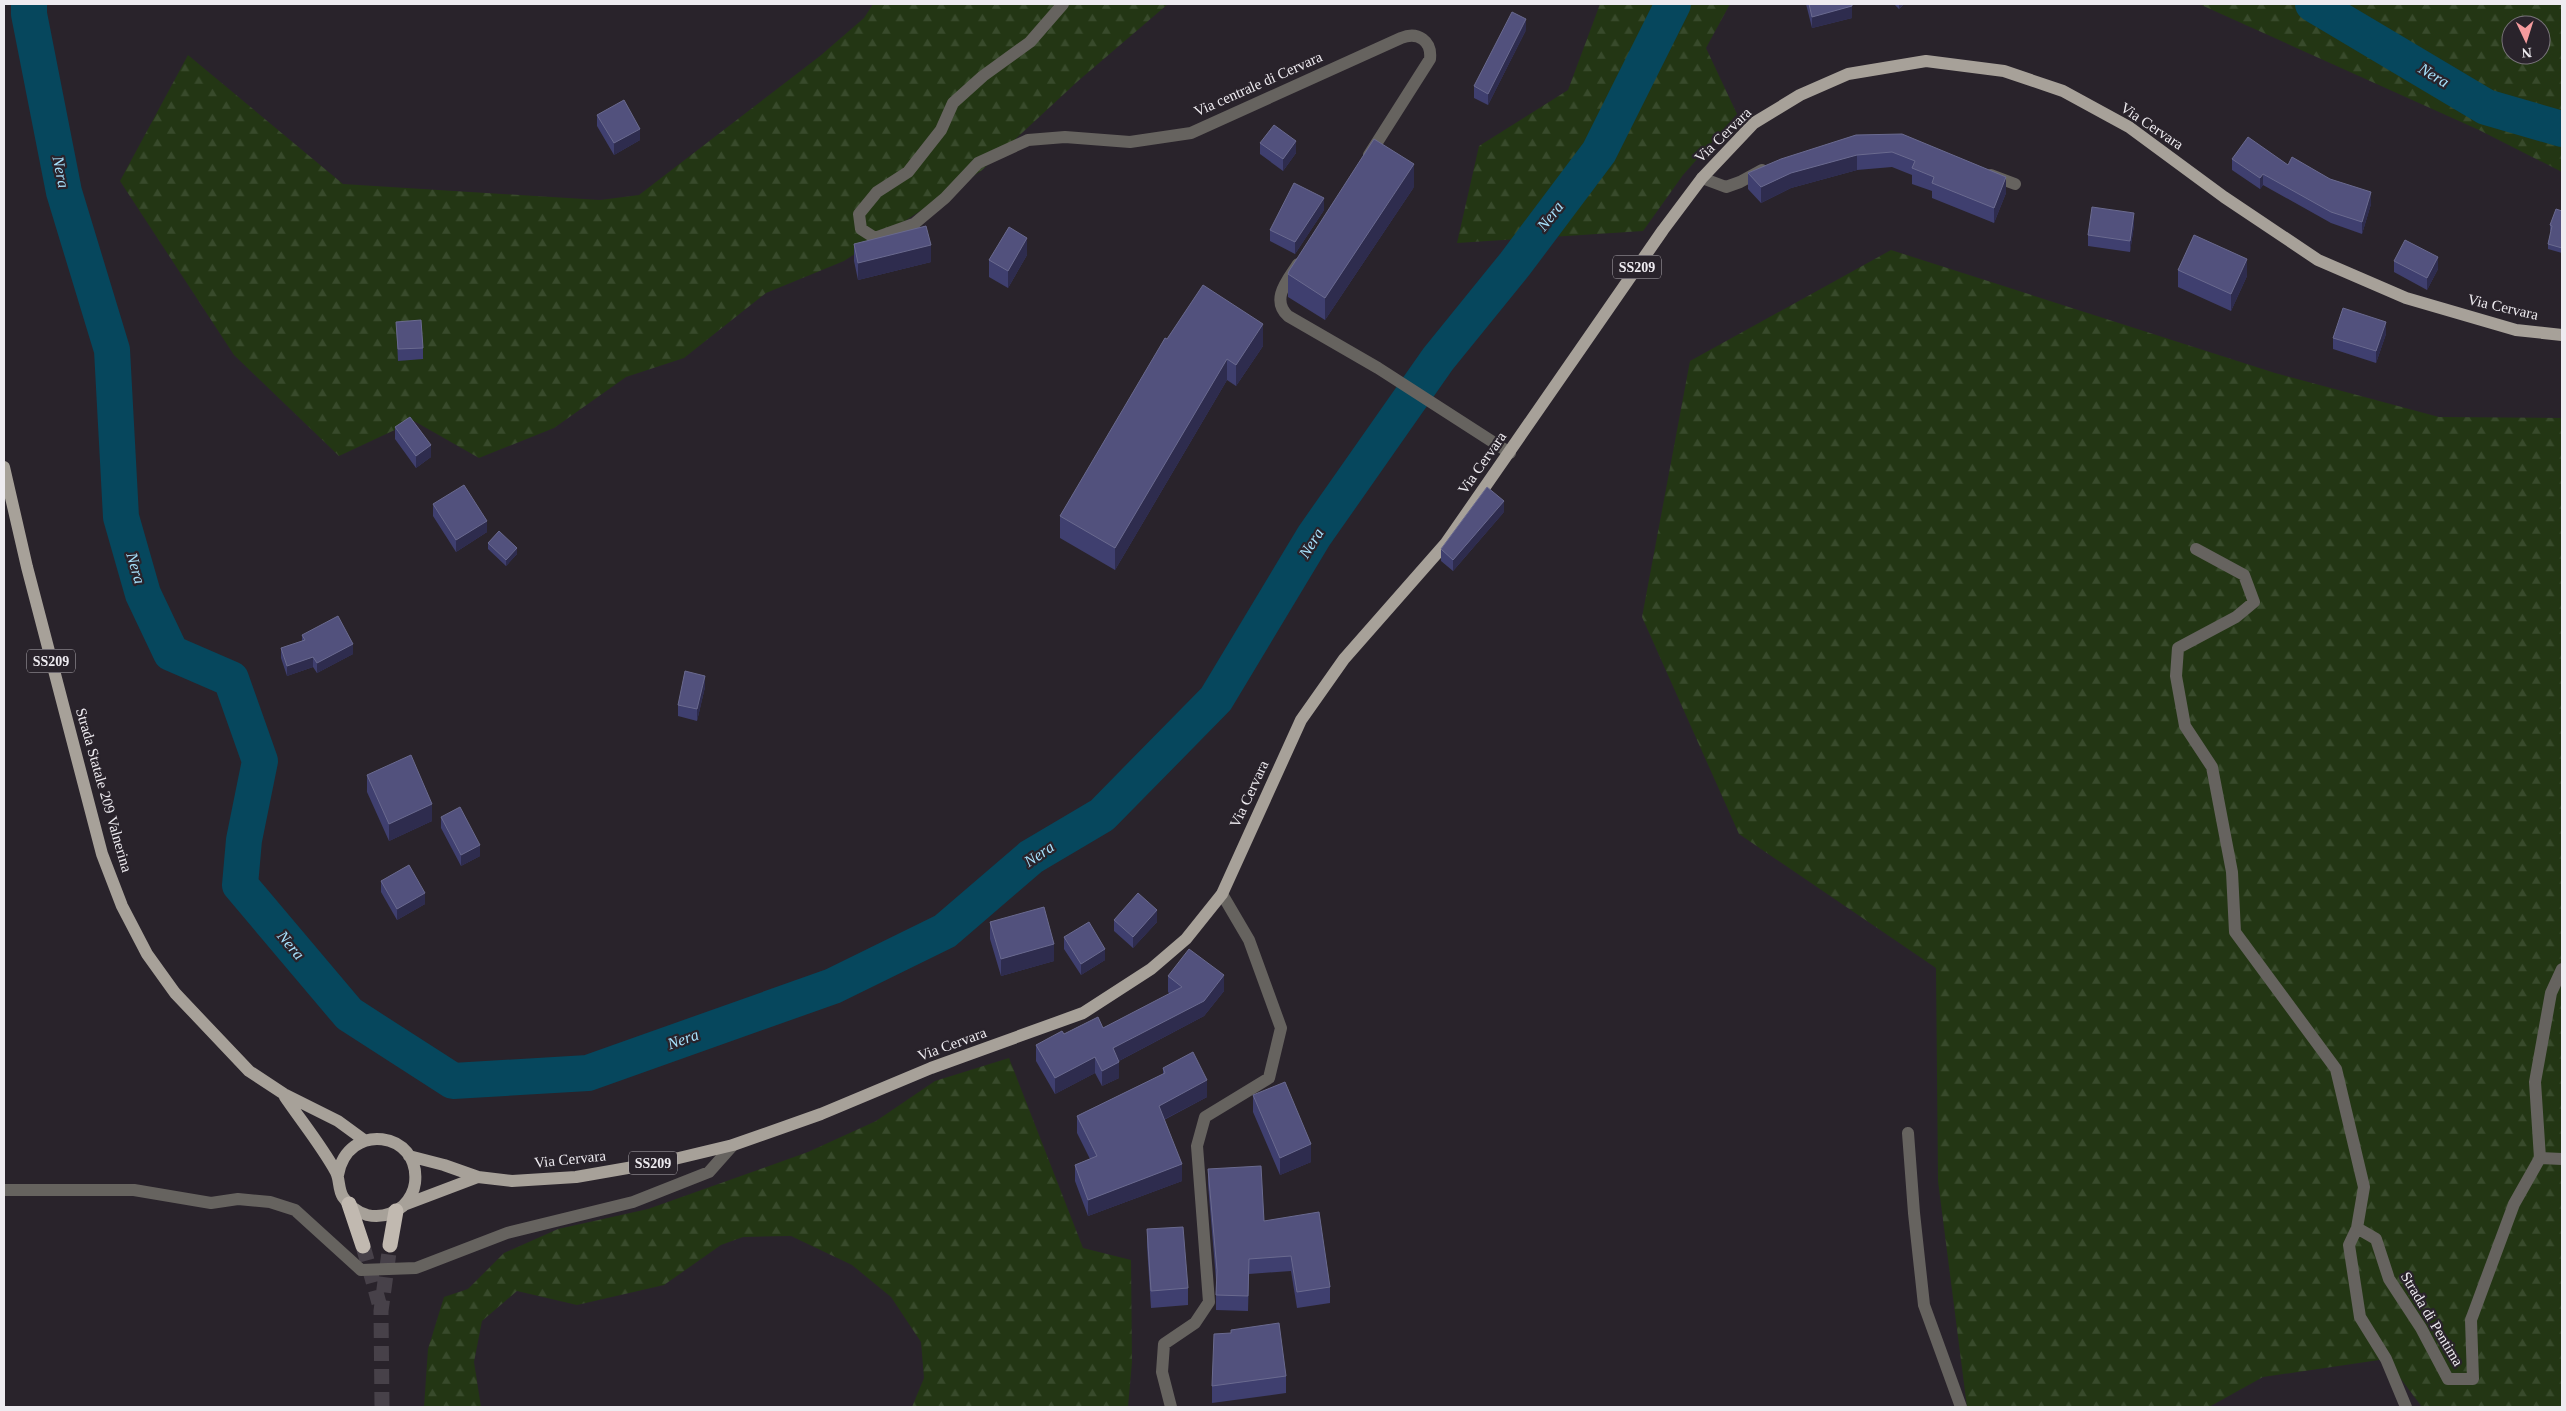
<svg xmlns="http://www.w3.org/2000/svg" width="2566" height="1411" font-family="Georgia,serif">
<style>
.forest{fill:url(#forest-firs);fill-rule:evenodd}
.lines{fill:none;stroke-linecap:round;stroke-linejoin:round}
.river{stroke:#06475d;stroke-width:36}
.highway-tunnel{stroke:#474149;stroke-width:15;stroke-dasharray:15 8;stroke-linecap:butt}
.minor{stroke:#66635f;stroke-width:12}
.major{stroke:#a7a199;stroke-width:12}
.highway{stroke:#c1b9b0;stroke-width:15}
.wall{fill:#3f3f6f}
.shaded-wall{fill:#2e2c4e}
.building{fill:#52517d;stroke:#6a6a8f}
.labels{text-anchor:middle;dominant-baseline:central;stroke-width:4.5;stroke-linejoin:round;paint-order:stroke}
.shield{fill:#29232b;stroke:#b3afb5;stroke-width:1}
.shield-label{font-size:14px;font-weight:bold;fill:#eeebf0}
.street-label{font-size:15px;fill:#eeebf0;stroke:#29232b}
.water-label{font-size:16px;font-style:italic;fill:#a7e2fd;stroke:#29232b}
</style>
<defs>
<pattern id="forest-firs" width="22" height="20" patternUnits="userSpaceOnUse" patternTransform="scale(1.25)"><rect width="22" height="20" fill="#233614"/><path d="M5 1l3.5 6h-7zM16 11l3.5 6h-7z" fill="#384a2b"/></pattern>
</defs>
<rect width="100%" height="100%" fill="#29232b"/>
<path class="forest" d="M873,4H1168L1078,81L981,171L844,261L766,293L684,358L626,377L554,428L479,458L414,421L339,456L234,355L120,181L188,55L343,184L600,200L639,195L820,56L864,18Z
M1600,4H1730L1706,48L1737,114L1683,175L1643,231L1457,243L1479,146L1568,90Z
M2199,4H2562V172L2479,130ZM2511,25H2541V55H2511Z
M1891,250L2275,373L2439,417L2562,418V1407H2422L2386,1359L2263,1377L2209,1407H1967L1938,1181L1936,968L1739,834L1642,617L1690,361Z
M1009,1058L1083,1248L1131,1260L1132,1362L1128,1407H912L924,1378L921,1342L891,1297L852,1265L791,1236L743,1237L721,1245L664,1285L577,1305L517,1291L482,1321L474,1362L481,1407H424L428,1349L444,1297L468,1289L504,1253L558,1229L648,1209L808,1152L876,1121L935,1081Z"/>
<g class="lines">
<path class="river" d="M29,4V14L64,192L112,350L121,517L143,594L171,653L231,679L260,761L244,840L240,885L349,1014L453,1081L588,1073L833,986L945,931L1031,857L1102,815L1216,699L1314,536L1438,359L1515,264L1599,152L1673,4
M2313,4L2486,107L2562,129"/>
<path class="highway-tunnel" d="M363,1246L379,1303
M382,1407L381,1311L390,1245"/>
<path class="minor" d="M1063,4L1030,42L983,76L953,103L941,130L908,172L877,192L859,214L861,229L875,238L914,224L945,198L978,163L1028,140L1065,137L1130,142L1191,133L1401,38C1418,31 1432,41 1430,59L1369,155
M1991,175L2015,184
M1702,178L1726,187L1740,182L1762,170
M1298,264C1288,280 1270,299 1288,316L1378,368L1510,453
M2196,549L2244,575L2254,602L2236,617L2178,648L2176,676L2185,726L2212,767L2232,872L2235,932L2336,1069L2364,1187L2357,1228
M1908,1133L1914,1213L1924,1305L1961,1407
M2540,1158L2535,1082L2551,993L2562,969
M4,1190H134L211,1203L238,1199L270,1202L295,1210L361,1270L416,1268L507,1233L633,1202L709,1172L733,1145
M1171,1407L1162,1372L1164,1344L1195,1323L1209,1302L1197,1146L1205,1117L1269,1078L1281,1028L1249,940L1222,894
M2406,1407L2386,1359L2360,1317L2349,1245L2357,1228L2376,1239L2389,1279L2421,1328L2448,1379H2473L2471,1320L2514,1204L2540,1158L2562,1159"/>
<path class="major" d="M4,467L27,567L102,854L122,906L147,954L175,993L249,1071L284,1094L338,1121L364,1140
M285,1097C302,1122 321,1145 336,1172C340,1180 338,1189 343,1197C349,1206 357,1212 367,1215C380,1218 393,1214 403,1206C409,1200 414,1191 415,1183C421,1131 347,1121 338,1175
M409,1156L444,1165L478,1177L512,1181L576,1177L662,1162L733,1145L821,1114L931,1068L1083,1013L1151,969L1186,939L1222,894L1301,720L1344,659L1446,543L1663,230L1702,178L1754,123L1800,95L1848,74L1926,61L2004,71L2063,91L2129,127L2224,197L2318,260L2406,298L2516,330L2562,335
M404,1205L478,1177"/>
<path class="highway" d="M349,1204L363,1246
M390,1245L396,1211"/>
</g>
<path class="wall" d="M1806,4H1852V18L1812,28Z
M1894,4H1904L1899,9Z
M1526,30L1488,105L1474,98V86Z
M597,115L640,140L614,155L597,126Z
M1856,135L2006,193L1994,223L1932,198V191L1912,184V175L1892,167L1857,170L1791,188L1761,203L1748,189V173Z
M1260,143L1296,153L1283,171L1260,154Z
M2232,159L2288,165L2330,179L2371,204L2362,234L2331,223L2263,185L2260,189L2232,170Z
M1414,187L1325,320L1288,297V274Z
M1324,210L1295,254L1270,241V230Z
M2562,211V253L2548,249V244L2551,231H2550V225Z
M2134,225L2130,252L2088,246V235Z
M854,244L931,262L858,280L854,261Z
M1027,255L1008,288L989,277V260Z
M2394,261L2438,269L2427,290L2394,272Z
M2178,270L2247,276L2231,311L2178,287Z
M396,322L423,348V359L398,361Z
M2386,334L2376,363L2333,349V338Z
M1167,339L1263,346L1236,386L1227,380L1115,570L1060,538V516Z
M395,427L431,457L416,468L395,439Z
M433,504L487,532L456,552L433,516Z
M1504,512L1453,571L1441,561V549Z
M488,543L517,554L506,566L488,549Z
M302,635L353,654L317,673L313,667L287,676L281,658V648L302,641Z
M705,687L697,721L678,716V705Z
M367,775L432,821L389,841L367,792Z
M441,817L480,856L461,866L441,828Z
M381,881L425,904L397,920L381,892Z
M1114,920L1157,922L1133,948L1114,931Z
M990,922L1054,961L1001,976L990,939Z
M1064,937L1105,960L1081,975L1064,949Z
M1168,976L1224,991L1204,1016L1119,1061V1078L1102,1086L1095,1073L1055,1094L1036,1061V1045L1064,1034L1103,1028L1170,994L1168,992Z
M1163,1068L1207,1097L1164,1120L1182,1181L1088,1216L1075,1181V1165L1090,1159L1077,1133V1116L1163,1074Z
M1253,1095L1311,1162L1280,1175L1253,1112Z
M1208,1169L1264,1221L1330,1287V1303L1297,1308L1291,1271L1249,1274L1248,1311L1216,1310V1280L1208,1184Z
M1147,1229L1188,1288V1305L1151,1308L1147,1246Z
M1231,1333L1286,1376V1393L1212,1403V1386Z"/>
<path class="shaded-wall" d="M1899,4H1904L1899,9Z
M1852,6V18L1812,28V17Z
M1526,19V30L1488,105V94Z
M640,129V140L614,155V143Z
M1296,141V153L1283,171V159Z
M1857,155V170L1791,188L1761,203V187L1791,173Z
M1414,164V187L1325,320V298Z
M2263,174V185L2260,189V178Z
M2006,177V193L1994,223V208Z
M2371,192V204L2362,234V222Z
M1324,198V210L1295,254V242Z
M2134,213V225L2130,252V241Z
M1027,238V255L1008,288V271Z
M931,245V262L858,280V263Z
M2438,257V269L2427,290V278Z
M2247,259V276L2231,311V294Z
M2386,322V334L2376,363V351Z
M1263,324V346L1236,386V365Z
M1227,359V380L1115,570V548Z
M431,445V457L416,468V456Z
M1504,501V512L1453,571V560Z
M487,521V532L456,552V540Z
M517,548V554L506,566V560Z
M353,644V654L317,673V663Z
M313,657V667L287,676V666Z
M705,676V687L697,721V709Z
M432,804V821L389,841V824Z
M480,845V856L461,866V855Z
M425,893V904L397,920V909Z
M1157,910V922L1133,948V937Z
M1054,944V961L1001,976V959Z
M1105,949V960L1081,975V964Z
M1224,975V991L1204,1016L1113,1064V1048Z
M1095,1057V1073L1055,1094V1078Z
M1119,1062V1078L1102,1086V1071Z
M1207,1080V1097L1159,1122V1106Z
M1311,1144V1162L1280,1175V1158Z
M1182,1164V1181L1088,1216V1200Z"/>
<path class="building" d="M1809,4H1852V6L1812,17Z
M1512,12L1526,19L1488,94L1474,86Z
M624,100L640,129L614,143L597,115Z
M1274,125L1296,141L1283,159L1260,143Z
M1902,134L2006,177L1994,208L1932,183L1934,177L1912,168L1915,161L1892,152L1857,155L1791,173L1761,187L1748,173L1781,159L1856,135Z
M2248,137L2288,165L2292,157L2330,179L2371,192L2362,222L2331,212L2263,174L2260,178L2232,159Z
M1374,139L1414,164L1325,298L1288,274L1289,271Z
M1294,183L1324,198L1295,242L1270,230Z
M2092,207L2134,213L2130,241L2088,235Z
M2556,209L2562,211V248L2548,244L2552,226L2550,225Z
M926,226L931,245L858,263L854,244Z
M1009,227L1027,238L1008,271L989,260Z
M2194,235L2247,259L2231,294L2178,270Z
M2405,240L2438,257L2427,278L2394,261Z
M1203,285L1263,324L1236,365L1227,359L1115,548L1060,516L1165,338L1167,339Z
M2343,308L2386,322L2376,351L2333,338Z
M421,320L423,348L398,349L396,322Z
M410,417L431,445L416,456L395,427Z
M464,485L487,521L456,540L433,504Z
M1487,487L1504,501L1453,560L1441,549Z
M499,531L517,548L506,560L488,543Z
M338,616L353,644L317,663L313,657L287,666L281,648L305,640L302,635Z
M685,671L705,676L697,709L678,705Z
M411,755L432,804L389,824L367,775Z
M460,807L480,845L461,855L441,817Z
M409,865L425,893L397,909L381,881Z
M1138,893L1157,910L1133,937L1114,920Z
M1044,907L1054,944L1001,959L990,922Z
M1089,922L1105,949L1081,964L1064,937Z
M1189,949L1224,975L1204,1001L1113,1048L1119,1062L1102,1071L1095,1057L1055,1078L1036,1045L1062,1031L1064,1034L1098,1017L1103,1028L1182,987L1168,976Z
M1193,1052L1207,1080L1159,1106L1182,1164L1088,1200L1075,1165L1097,1156L1077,1116L1165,1073L1163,1068Z
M1285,1082L1311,1144L1280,1158L1253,1095Z
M1261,1166L1264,1221L1319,1212L1330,1287L1297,1292L1291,1256L1249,1259L1248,1296L1216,1295L1217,1270L1208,1169Z
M1183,1227L1188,1288L1151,1291L1147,1229Z
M1279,1323L1286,1376L1212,1386L1214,1334L1231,1333V1330Z"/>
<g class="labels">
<g class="shield">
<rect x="1613" y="255.5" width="48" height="23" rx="4"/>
<rect x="27" y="649.5" width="48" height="23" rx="4"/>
<rect x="629" y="1151.5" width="48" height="23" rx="4"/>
</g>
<g class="shield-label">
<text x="1637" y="267">SS209</text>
<text x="51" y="661">SS209</text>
<text x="653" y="1163">SS209</text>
</g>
<g class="street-label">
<text transform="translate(1258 84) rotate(-24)">Via centrale di Cervara</text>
<text transform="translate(2152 126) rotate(34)">Via Cervara</text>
<text transform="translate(1723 135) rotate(-44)">Via Cervara</text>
<text transform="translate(2503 307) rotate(13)">Via Cervara</text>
<text transform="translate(1482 463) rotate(-55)">Via Cervara</text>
<text transform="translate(104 790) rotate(74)">Strada Statale 209 Valnerina</text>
<text transform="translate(1249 794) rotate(-65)">Via Cervara</text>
<text transform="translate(952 1044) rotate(-20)">Via Cervara</text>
<text transform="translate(570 1159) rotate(-6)">Via Cervara</text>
<text transform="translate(2432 1319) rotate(59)">Strada di Pentima</text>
</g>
<g class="water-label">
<text transform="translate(2434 75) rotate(31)">Nera</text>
<text transform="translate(61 172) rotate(79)">Nera</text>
<text transform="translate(1550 216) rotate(-52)">Nera</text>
<text transform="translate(1311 543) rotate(-58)">Nera</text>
<text transform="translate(136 568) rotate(74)">Nera</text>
<text transform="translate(1039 854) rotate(-34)">Nera</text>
<text transform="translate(291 945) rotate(50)">Nera</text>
<text transform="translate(683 1039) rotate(-19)">Nera</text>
</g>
</g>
<rect width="2566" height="1411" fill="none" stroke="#eeebf0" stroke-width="10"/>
<g transform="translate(2526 40) rotate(176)"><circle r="24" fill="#29232b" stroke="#78737a"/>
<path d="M0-4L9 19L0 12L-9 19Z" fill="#f59b9e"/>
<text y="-8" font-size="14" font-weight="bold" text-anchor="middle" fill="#eeebf0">N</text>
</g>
</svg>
